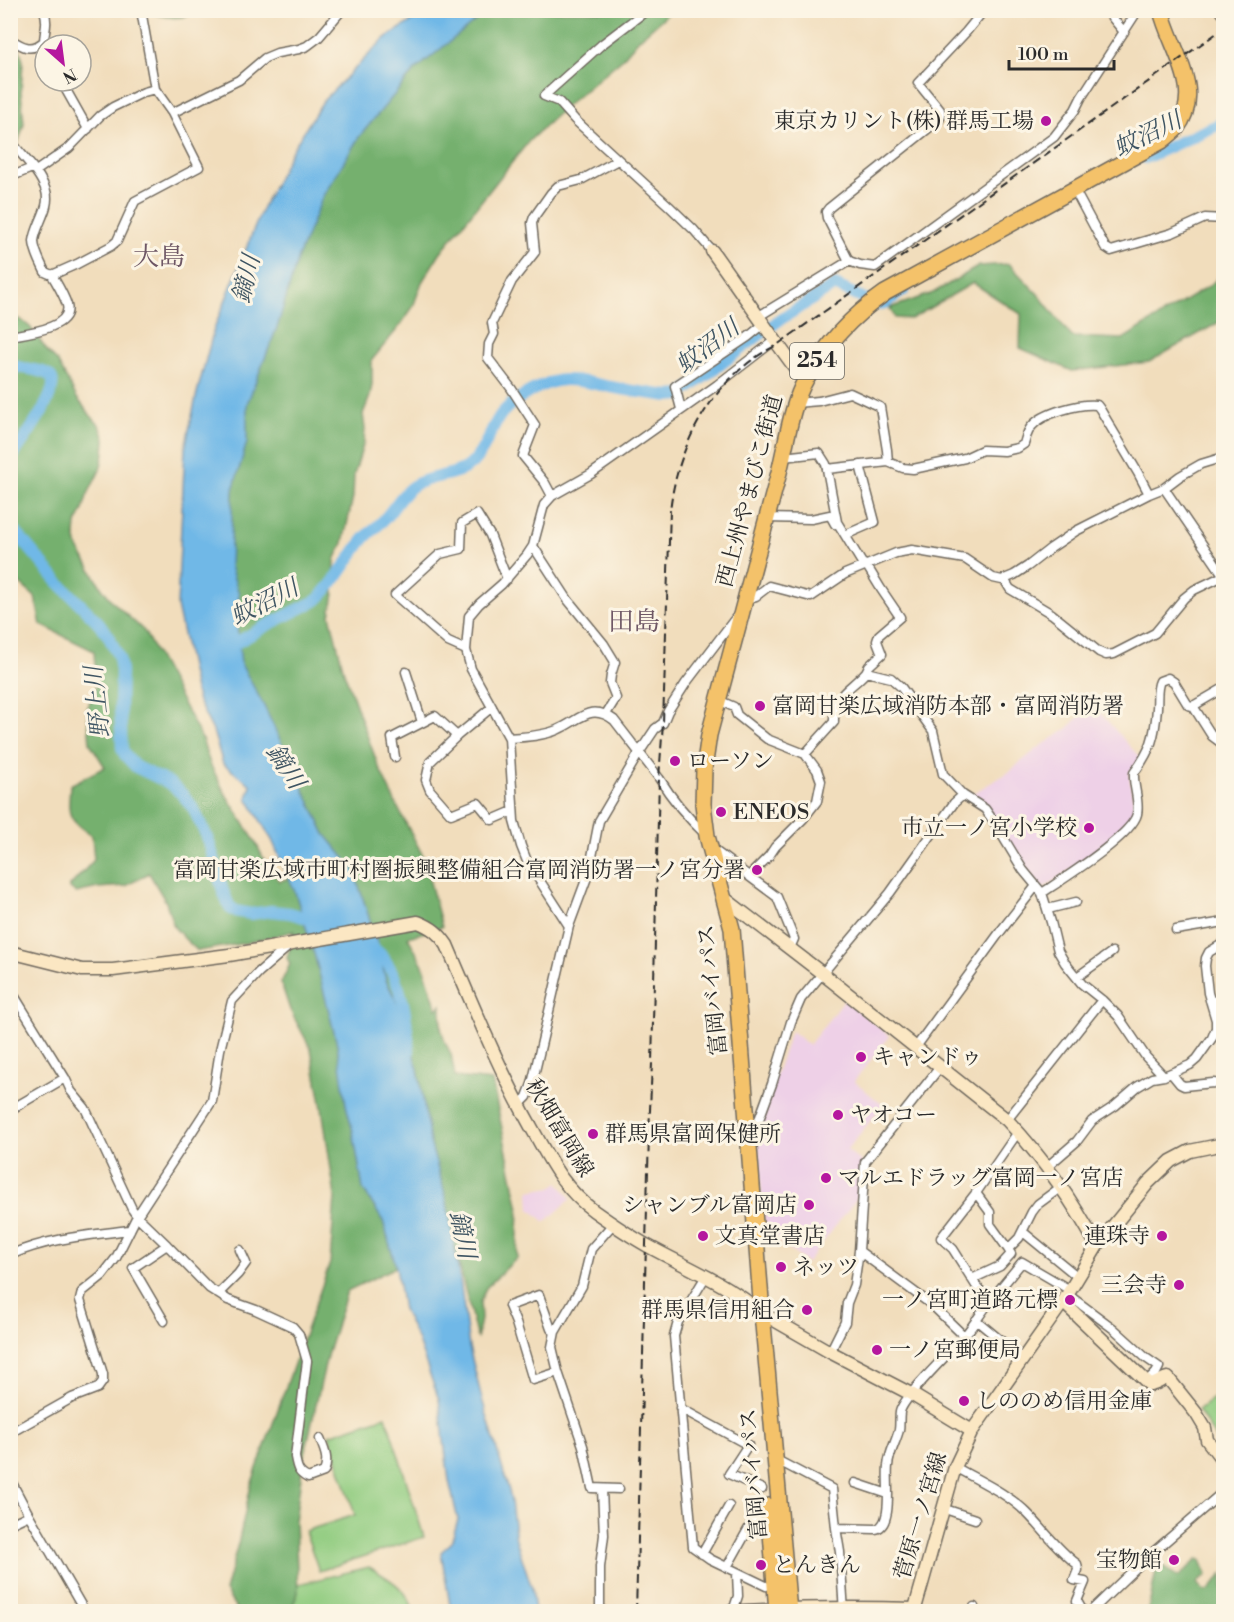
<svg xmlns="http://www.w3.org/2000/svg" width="1234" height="1622" font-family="'Libre Bodoni','Noto Serif JP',serif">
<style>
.built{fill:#eed0e7}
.green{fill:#91cc80;stroke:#5e7c56;stroke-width:1.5}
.forest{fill:#74b06e;stroke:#506e4c;stroke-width:1.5}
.water{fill:#6fb8e7;stroke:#4d7289;stroke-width:1.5}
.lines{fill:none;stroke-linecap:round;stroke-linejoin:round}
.river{stroke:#6fb8e7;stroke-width:12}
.street-casing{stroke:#70695e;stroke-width:11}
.secondary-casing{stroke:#70695e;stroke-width:15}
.highway-casing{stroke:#70695e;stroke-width:18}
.street{stroke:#fff;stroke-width:8}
.secondary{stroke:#fbe7c3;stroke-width:12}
.highway{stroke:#f4c26a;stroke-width:15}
.rail{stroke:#2b2b2b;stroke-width:2;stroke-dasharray:9 4.5;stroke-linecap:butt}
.poi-dot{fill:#b5179e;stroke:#fcf5e5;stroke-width:2}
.labels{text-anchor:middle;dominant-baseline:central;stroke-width:6;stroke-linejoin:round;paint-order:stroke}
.shield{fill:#fcf5e5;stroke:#6a6863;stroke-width:1.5}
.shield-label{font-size:21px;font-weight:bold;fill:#2b2b2b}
.poi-label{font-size:22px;fill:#2b2b2b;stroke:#fcf5e5;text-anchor:start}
.street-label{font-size:22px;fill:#2b2b2b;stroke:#fcf5e5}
.water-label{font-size:24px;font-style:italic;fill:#3f5563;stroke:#fcf5e5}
.quarter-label{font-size:26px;fill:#6f5866;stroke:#fcf5e5}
</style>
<rect width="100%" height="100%" fill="#fcf5e5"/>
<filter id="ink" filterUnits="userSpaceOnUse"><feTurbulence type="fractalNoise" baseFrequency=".0167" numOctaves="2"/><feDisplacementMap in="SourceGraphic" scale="12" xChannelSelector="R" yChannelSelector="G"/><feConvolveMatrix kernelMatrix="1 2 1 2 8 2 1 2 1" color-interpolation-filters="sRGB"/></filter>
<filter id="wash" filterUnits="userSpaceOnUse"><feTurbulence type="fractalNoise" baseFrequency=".008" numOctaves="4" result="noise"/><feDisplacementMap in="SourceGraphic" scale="24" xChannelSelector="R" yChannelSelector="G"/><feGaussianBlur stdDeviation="1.35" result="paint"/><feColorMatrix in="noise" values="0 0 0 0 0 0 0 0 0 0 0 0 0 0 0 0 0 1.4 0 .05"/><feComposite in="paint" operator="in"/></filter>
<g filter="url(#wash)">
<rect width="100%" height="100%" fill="#f1ddbc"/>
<path class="built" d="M1090,701L1141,759L1129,774L1135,811L1132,821L1109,843L1045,887H1040L970,795L1006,774L1038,748L1068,728L1087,709Z
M844,1000L890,1036L854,1081L883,1105L847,1150L863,1163L858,1197L807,1263L765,1231L756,1131L791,1031L809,1045Z
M558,1182L571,1199L545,1222L530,1209L529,1191L552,1187Z"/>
<path class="green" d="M1223,1391V1450L1198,1410Z
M386,1416L424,1537L319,1571L305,1531L355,1515L329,1435Z
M369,1567C387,1577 410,1590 413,1611H292L290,1586Z"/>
<path class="forest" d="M145,11H198C178,22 165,17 145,11Z
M475,11H671L638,40L622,59L566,106L529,141L440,253L422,282L413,307L399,327L372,360V384L370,396L363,414L365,429L364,442L354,475L353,497L343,543L335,560L334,594L330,615L344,672L364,727L378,765L397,806L423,856L442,927L408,937L423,965L437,1009L441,1005V1028L445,1042L451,1054L455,1077L492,1081L519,1209L517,1258L486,1288L480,1302L481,1319L477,1339L453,1239L347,1291L327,1356L303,1462L295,1521L298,1593L290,1611H238L225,1591L239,1540L251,1485L330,1263L335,1197L322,1108L311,1049L290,1010L281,983L290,964L287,958L294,931L246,943L198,951L186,940L174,927L166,902L149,873L126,886L98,888L76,893L69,887L94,860L92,836C66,817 68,817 70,785L105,767L90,743L87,709L96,686L94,651L41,625L35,597L11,576L10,315L13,318L20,319L30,327L48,352L57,361L77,398L91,416L100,426L105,439L104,453L100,470L87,496L83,510L76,524L75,535L78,548L100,585L112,601L144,631L202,739L210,764L225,793L255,841L268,868L280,881L286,879L290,874L259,794L214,518L292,189Z
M11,19L23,61L21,91L24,124L11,167Z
M1009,264L1038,294L1072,337L1123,339L1209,286L1223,274V320L1149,362L1072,371L1020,348L1021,314L973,283L911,319L895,318L890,308L933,293L979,266Z
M1198,1559L1201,1560L1207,1575L1197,1583L1204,1591H1208L1223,1574V1611H1148L1156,1571L1164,1566L1175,1576L1178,1577Z"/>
<path class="water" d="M428,11H484L480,17L415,70L359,137L323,196L298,257L278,325L247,404V442L233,490L230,566L239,594L237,625L241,664L262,702L325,834L353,868L377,942L386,980L398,1004L418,1069L430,1142L446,1197L460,1279L469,1347L482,1399L510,1494L516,1540L532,1588L535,1611H451L441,1552L451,1543L458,1520L449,1481L439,1400L418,1341L403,1310L396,1267L383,1221L363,1189L353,1132L346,1105L337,1044L315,957L295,892L272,840L247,798L251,785L223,764L213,731L197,699L177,606L185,448L197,393L214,329L262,209L291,152L323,101L385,38Z"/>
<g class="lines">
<path class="river" d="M1145,158L1224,122
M10,365C21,369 45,369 51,377C62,390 19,446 10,460
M10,525L57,581L98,622L108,635L119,658L121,671L120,709L122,748L125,755L136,767L171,784L183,795L193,808L208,839L223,891L230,908L235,911L251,914L271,911L290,913L307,918L317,924
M226,647L236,643L264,627L317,600C336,583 348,559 364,539C371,531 380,525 386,517C395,507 402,493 413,486C431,474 456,478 472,463C486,450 490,428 502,413C514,399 547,379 566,380C580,380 596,384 611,387C630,391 649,393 669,396L680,395L778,321L835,285L876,305L885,303L904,290
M370,945C374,949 380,953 383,957C403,984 407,1019 409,1051"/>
</g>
</g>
<g filter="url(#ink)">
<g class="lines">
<g class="street-casing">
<path id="street" d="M44,10C50,28 41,35 45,49
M647,10L601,45L544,96L559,102L575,120L669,206L694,230L712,251
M984,10L966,32L918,83L940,110L941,115L939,120L829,208L826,212L827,218L849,261L860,265L875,267L1054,137L1075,110L1081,98L1138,10
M1106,10L1124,32
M1219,10L1224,16
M10,34L12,21V10
M10,39C23,47 31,52 43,42
M61,81L88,129
M172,113L239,80L265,58L277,53L299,49L307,46L319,37L342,10
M10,140C22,156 40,172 46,191C51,208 36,224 34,241C34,251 41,263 45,272L52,275C57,284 64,295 67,305C73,329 25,333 10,336
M36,171L69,148L100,116L113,107L144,92L155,89
M10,177L32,168
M1074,189L1105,247L1111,251L1172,233L1205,218L1224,219
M52,275L77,264L111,246L117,241L135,201L199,167L172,113L155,89L141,10
M759,316L849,261
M795,403L819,401L850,393L880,407L887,450L888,462
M681,409L675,386L748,337L764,324
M783,457L819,453L826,464L837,522L862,563L867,566L881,589L900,617L879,635L877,641L882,654L869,666L866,672L891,678L901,687L933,731L943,774L963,795L985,809L994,822L1023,870L1042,893L1051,922L1058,951L1065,963L1082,984L1102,1000L1118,1016L1146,1057L1164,1076
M827,469L888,462L903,468L913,469L965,458L982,450L1004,451L1018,448L1024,444C1026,438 1027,431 1032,426C1043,413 1080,403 1097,405L1100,409L1138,473L1149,494
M1164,488L1224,576
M552,496L545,483L523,456L535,425L511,388L488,358L489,344L494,334L492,323L512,281L535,252L532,223L534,217L551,193L558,186L581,180L618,160
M767,518L811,519L830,515L835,524
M845,535L875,522L860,465
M533,546L568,600L604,644L615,662L611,675L610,683L616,698L606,714
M1004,579L1010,589L1052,614L1099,652L1106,655L1114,654L1155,633L1184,598L1194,590L1223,576
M744,600L756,596L769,586L811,597L845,574L896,553L912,550L965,559L993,578L1002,580L1014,575L1028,566L1051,548L1076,531L1149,494L1164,488L1180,476L1201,464L1224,457
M466,650L448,642L395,595L440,554L461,549L462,523L477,514L490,535L507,579
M406,672L422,722
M718,700L734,707L737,715L767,739L805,754L817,770L821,781L817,801L803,819L775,847L769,856L749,876
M1193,706L1224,688
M492,707L457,736L430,762L426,780L430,790L451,814L478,803L492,820L513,811
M509,738C524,737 543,736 557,730C579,721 590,702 614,720L659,778C672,799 689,819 706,835
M805,754L834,722C833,693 849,691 866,672
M395,757L392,738L435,716L457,736
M711,848L777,897L794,939L790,948
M1042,893C1063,879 1132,836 1137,814C1140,801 1133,787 1134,773C1151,750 1155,737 1157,708C1158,699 1156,689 1160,681L1168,678L1174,682L1188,705L1193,706L1212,736L1224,745
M1048,909L1076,902
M569,926L527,861L521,846L514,821L509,738L471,669L466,650L469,616L479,604L502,584L527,555L533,546L544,505L552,496L591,474L717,385L775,340
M1176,930L1224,922
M1077,977L1112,952
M10,989L65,1078L71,1091L85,1108L132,1209L137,1216L167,1245L209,1288L228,1300L256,1310L293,1327L299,1334L307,1361L295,1457C297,1468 298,1473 308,1478L324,1472C329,1460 325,1451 320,1439
M1210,1000L1224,1003
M916,1047L1000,932L1036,886
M1171,1073L1180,1084L1184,1086L1213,1083L1224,1084
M519,1105L527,1097L532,1084L569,926L589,872L599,821L639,753L655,729L663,723L668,711L686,683L737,616
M10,1110L65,1078
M1007,1120L1102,1000
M748,1132L757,1125L772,1084L791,1022L801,999L890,893L954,803L963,795
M1047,1167L1077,1141L1092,1121L1115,1106L1137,1087L1152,1078L1164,1076L1190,1065L1197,1059L1212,1038L1216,1028V1020L1208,993L1205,966L1206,958L1209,952L1224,943
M1023,1232L1078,1277
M1008,1249L990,1224V1212L976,1193L1018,1132
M859,1251L932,1305L964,1336
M10,1255C48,1238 90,1235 130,1230
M706,1276L678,1322L674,1336L693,1547L710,1559L766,1586
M972,1279L1000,1266L1011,1254L1008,1249L1019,1238L1032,1212L1038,1204L1061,1187
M219,1293L238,1274L246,1263L240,1250
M1067,1294L1114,1329L1146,1358L1159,1367L1156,1373L1147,1382
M990,1301L1022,1262L1070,1290
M976,1320L1023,1359
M164,1321L133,1268L167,1245
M555,1332L551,1329L539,1295L509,1306L516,1323L533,1380L558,1372L583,1446L592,1488L619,1489
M830,1352L845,1322L847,1303L854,1285L859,1251L865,1162L940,1067
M558,1372L552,1347L555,1332L582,1286L591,1249L613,1224
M680,1408L748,1445L729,1474L762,1489
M10,1433L72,1398L98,1388L103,1381V1374L80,1300L82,1292L102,1276L116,1258L137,1216L212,1101L220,1050L232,1001L259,972L289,946
M775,1459L832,1489L836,1528
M955,1467C979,1481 1007,1493 1027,1513C1044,1530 1057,1549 1077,1564L1078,1570L1074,1580L1085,1582L1077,1601L1083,1612
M10,1479L29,1515L10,1524
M855,1483L888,1494
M942,1508L975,1519
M29,1515L85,1612
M702,1554L729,1506
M727,1567L755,1517
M733,1611L738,1596L737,1573
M600,1612V1567L604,1535L602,1489
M844,1612L840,1552L836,1528L875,1529C894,1527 886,1480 888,1466C889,1453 896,1442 899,1430C900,1424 899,1418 900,1412C903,1397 950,1352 963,1338C973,1326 981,1313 990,1301L977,1287L953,1249L941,1238L976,1193
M973,1612L974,1607
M1090,1612L1143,1561L1224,1491"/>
</g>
<g class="secondary-casing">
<path id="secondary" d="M712,251C743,294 772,338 805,381
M724,898L823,974L1007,1120C1043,1158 1072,1200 1097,1246
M10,952L82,970H113L229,955L418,922C431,927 439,933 447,945C474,1008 500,1072 534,1132C551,1163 565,1190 594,1211C611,1223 630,1236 648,1246C686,1267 728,1284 762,1313L830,1352L911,1394L972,1431
M1063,1302L1150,1385C1157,1384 1162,1379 1168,1378L1196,1413L1205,1428L1207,1440L1224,1462
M727,1612C790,1608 852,1607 914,1609
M914,1612L955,1467L972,1431L1063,1302L1097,1246L1148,1183L1171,1161L1190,1151L1224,1144"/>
</g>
<g class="highway-casing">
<path id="highway" d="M769,1506L777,1612
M789,1612L762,1313L732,929L707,836L703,804L704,769L709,735C731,650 754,565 777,480C786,448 790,407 806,379C826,344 852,316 885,293L1162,141C1167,137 1172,133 1176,129C1206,90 1170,49 1161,10"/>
</g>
<use href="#street" class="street"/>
<use href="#secondary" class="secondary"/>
<use href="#highway" class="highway"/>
<path class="rail" d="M636,1612L649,1134L652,1063L659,778L663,723L670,511C677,444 715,375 777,345L1224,28"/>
</g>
</g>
<g class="poi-dot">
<circle cx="1046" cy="121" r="6"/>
<circle cx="760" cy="706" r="6"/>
<circle cx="675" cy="761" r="6"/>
<circle cx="721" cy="812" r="6"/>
<circle cx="1089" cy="828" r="6"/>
<circle cx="757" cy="870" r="6"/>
<circle cx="861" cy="1057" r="6"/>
<circle cx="838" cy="1115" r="6"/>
<circle cx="593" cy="1134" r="6"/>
<circle cx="826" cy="1178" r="6"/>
<circle cx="809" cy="1205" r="6"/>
<circle cx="703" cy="1236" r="6"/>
<circle cx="1162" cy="1236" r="6"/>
<circle cx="781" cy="1267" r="6"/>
<circle cx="1179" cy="1285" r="6"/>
<circle cx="1070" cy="1300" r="6"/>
<circle cx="807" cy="1310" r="6"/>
<circle cx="877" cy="1350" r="6"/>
<circle cx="964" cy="1401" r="6"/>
<circle cx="1174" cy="1560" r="6"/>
<circle cx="761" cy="1565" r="6"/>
</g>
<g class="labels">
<rect class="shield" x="790" y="343" width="54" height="36" rx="4.5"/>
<g class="shield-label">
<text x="817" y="361">254</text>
</g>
<g class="poi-label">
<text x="1034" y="121" text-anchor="end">東京カリント(株) 群馬工場</text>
<text x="772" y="706">富岡甘楽広域消防本部・富岡消防署</text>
<text x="687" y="761">ローソン</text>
<text x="733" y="812">ENEOS</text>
<text x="1077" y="828" text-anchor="end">市立一ノ宮小学校</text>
<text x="745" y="870" text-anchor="end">富岡甘楽広域市町村圏振興整備組合富岡消防署一ノ宮分署</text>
<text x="873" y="1057">キャンドゥ</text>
<text x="850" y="1115">ヤオコー</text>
<text x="605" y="1134">群馬県富岡保健所</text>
<text x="838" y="1178">マルエドラッグ富岡一ノ宮店</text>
<text x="797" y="1205" text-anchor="end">シャンブル富岡店</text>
<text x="715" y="1236">文真堂書店</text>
<text x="1150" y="1236" text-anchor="end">連珠寺</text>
<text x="793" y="1267">ネッツ</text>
<text x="1167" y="1285" text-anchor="end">三会寺</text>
<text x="1058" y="1300" text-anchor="end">一ノ宮町道路元標</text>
<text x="795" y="1310" text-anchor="end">群馬県信用組合</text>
<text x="889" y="1350">一ノ宮郵便局</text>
<text x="976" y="1401">しののめ信用金庫</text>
<text x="1162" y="1560" text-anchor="end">宝物館</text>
<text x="773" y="1565">とんきん</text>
</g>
<g class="street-label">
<text transform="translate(750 491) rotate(-75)">西上州やまびこ街道</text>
<text transform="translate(713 990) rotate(-96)">富岡バイパス</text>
<text transform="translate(559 1128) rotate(59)">秋畑富岡線</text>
<text transform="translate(754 1474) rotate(-95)">富岡バイパス</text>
<text transform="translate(921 1516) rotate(-73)">菅原一ノ宮線</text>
</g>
<g class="water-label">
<text transform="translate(1148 135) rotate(-26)">蚊沼川</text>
<text transform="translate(247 279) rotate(-76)">鏑川</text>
<text transform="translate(708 347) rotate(-37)">蚊沼川</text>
<text transform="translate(265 603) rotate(-27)">蚊沼川</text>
<text transform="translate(98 702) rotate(-96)">野上川</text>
<text transform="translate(285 767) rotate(57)">鏑川</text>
<text transform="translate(462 1235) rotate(79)">鏑川</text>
</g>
<g class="quarter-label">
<text x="159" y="257">大島</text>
<text x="634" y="622">田島</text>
</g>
</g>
<rect width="1234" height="1622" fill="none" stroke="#fcf5e5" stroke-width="36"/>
<g transform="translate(63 63) rotate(152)"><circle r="28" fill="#fcf5e5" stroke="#a8a49b" stroke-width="1.5"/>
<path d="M0-4.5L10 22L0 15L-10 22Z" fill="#b5179e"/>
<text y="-9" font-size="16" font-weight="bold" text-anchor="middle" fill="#2b2b2b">N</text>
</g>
<path d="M1009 60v9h105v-9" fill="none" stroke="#2b2b2b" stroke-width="3"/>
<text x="1018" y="60" font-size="18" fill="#2b2b2b" stroke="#fcf5e5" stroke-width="4.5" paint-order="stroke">100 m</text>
</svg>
